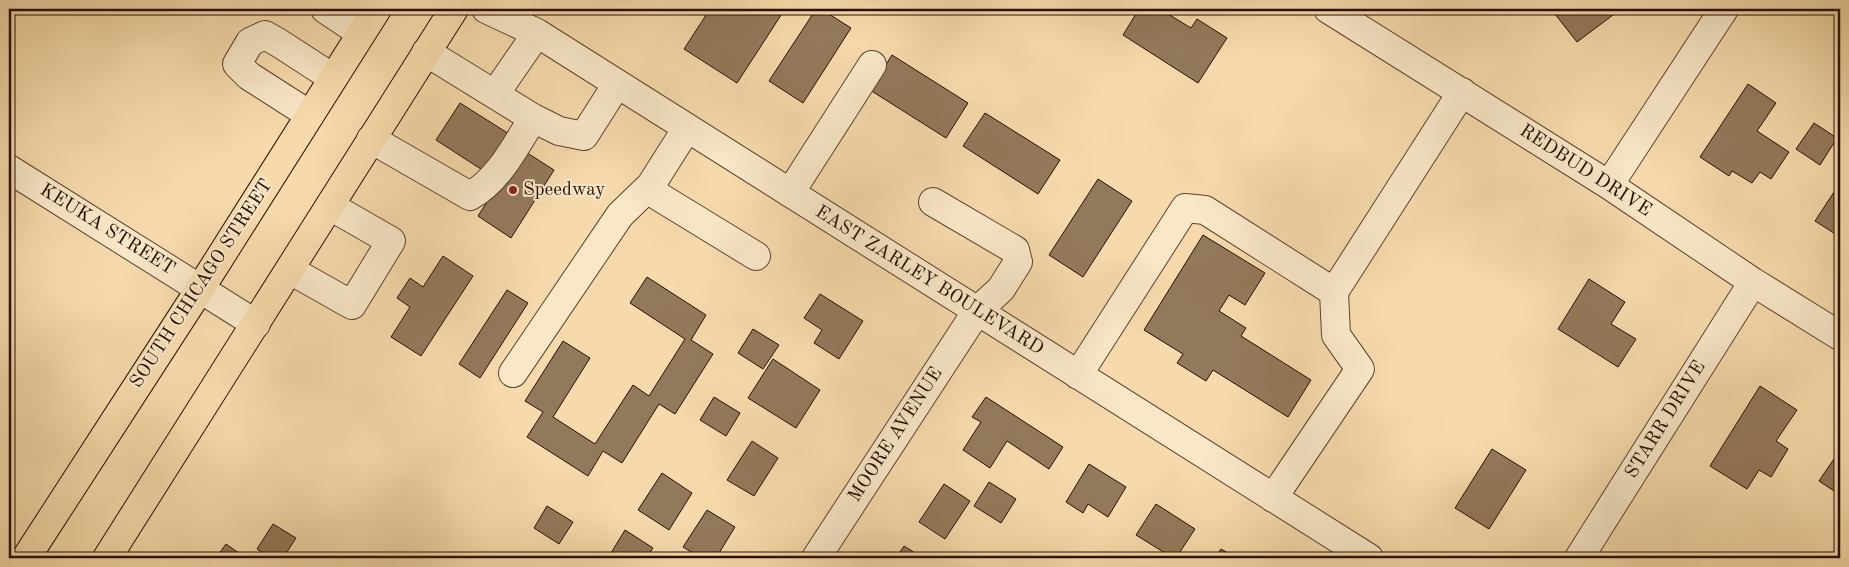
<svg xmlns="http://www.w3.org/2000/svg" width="1849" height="567" font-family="'Old Standard TT',serif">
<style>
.building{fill:#93795b;stroke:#270f05}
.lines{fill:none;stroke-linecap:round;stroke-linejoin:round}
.minor-casing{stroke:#5b422e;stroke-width:30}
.major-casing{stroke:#270f05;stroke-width:30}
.minor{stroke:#f9e7c8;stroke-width:28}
.major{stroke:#f6daab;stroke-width:28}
.poi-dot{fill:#8f2418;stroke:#f9e7c8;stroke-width:2}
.labels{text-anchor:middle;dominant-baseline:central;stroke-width:4;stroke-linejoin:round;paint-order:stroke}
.street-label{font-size:19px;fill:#270f05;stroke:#f9e7c8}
.poi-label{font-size:19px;fill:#270f05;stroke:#f9e7c8;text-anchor:start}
</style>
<rect width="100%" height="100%" fill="#f6daab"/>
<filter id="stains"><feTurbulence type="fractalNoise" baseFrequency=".004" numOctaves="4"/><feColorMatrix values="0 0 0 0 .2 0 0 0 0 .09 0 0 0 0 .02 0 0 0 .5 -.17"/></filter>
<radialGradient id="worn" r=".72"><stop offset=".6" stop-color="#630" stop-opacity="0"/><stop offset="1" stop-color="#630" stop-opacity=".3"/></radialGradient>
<path class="building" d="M710,9H785L737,83L684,49Z
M816,9H821L851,28L803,103L769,81Z
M1139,9H1160L1191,28L1197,19L1227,38L1198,83L1123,35Z
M1551,9H1621L1577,42Z
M892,55L968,103L946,138L870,90Z
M1748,84L1776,103L1757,131L1789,152L1771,179L1760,172L1752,183L1732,171L1729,176L1700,157Z
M460,103L514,137L490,175L436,140Z
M985,113L1060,160L1038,194L963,146Z
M1814,123L1837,138L1820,165L1796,149Z
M521,149L554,170L511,238L478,216Z
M1098,179L1132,201L1083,277L1049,255Z
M1840,183V237L1815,221Z
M1203,235L1265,273L1245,305L1229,295L1219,311L1246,328L1241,336L1311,380L1288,417L1213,370L1206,381L1177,363L1183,354L1144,330Z
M443,256L473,276L421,356L391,337L410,307L397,298L410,278L423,287Z
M647,277L706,315L691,340L713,354L675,414L659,404L622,463L603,451L588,476L527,437L543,412L525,401L563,341L590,358L553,417L595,444L633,385L649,396L685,339L630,303Z
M1589,279L1625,302L1611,324L1636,339L1618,367L1558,329Z
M507,290L528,303L480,378L459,364Z
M820,294L863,321L839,359L814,343L822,330L804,318Z
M753,329L779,345L763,369L738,353Z
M773,359L820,390L796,428L748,398Z
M1760,386L1797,410L1776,441L1788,449L1771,477L1759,470L1747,489L1710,466Z
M714,397L740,413L726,436L700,420Z
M986,397L1063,447L1049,469L1007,441L990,468L963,450L981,422L972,417Z
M752,441L778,458L754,496L727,480Z
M1492,449L1526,470L1489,529L1455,508Z
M1836,456L1840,459V495L1819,481Z
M1089,464L1126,487L1108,517L1088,504L1083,513L1066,502Z
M662,473L692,493L669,530L638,510Z
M989,482L1016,499L1001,523L974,506Z
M944,484L970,501L945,539L919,522Z
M1156,504L1195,529L1176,558H1173L1136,535Z
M547,506L573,522L559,544L534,528Z
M707,510L735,527L716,558H701L683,547Z
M273,524L296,538L283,558H272L257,549Z
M625,530L653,548L646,558H620L611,553Z
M226,544L246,558H216Z
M904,546L923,558H896Z
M1221,549L1237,558H1215Z"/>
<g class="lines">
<g class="minor-casing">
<path id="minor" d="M325,9L361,33
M486,9L537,33L1369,558
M1328,9L1609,185L1753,282L1840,336
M495,94L537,33
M310,115L249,76L237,64L250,42L265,35L279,43L333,78
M533,118L559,131L584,136L617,84
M687,128L651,185L658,196L756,256
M371,139L470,196C499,180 516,145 533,118L426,52
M9,169L256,324
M1609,185L1724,9
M790,193L872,65
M290,270L352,305L391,241L330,206
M513,373L620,215L651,185
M1078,375L1185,208L1205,210L1334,292
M1273,498L1360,369L1336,335L1334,292L1462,92
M816,558L977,311L1001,289L1018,262L1015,250L933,202
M1579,558L1753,282"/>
</g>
<g class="major-casing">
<path id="major" d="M26,558L200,289L377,9
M107,558L454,9"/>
</g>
<use href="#minor" class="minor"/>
<use href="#major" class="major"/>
</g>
<circle class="poi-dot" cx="513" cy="190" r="5"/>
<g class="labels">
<g class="street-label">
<text transform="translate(1585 171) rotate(33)">REDBUD DRIVE</text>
<text transform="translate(107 230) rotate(32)">KEUKA STREET</text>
<text transform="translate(929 281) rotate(32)">EAST ZARLEY BOULEVARD</text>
<text transform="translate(202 284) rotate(-57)">SOUTH CHICAGO STREET</text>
<text transform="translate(1666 420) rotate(-58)">STARR DRIVE</text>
<text transform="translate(896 435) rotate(-57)">MOORE AVENUE</text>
</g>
<g class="poi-label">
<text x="523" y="190">Speedway</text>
</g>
</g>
<rect width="1849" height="567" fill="none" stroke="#f6daab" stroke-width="30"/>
<rect x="10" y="10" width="1829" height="547" fill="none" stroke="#270f05" stroke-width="2.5"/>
<rect x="15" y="15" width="1819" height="537" fill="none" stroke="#270f05"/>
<rect width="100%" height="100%" filter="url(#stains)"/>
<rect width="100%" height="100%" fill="url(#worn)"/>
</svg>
